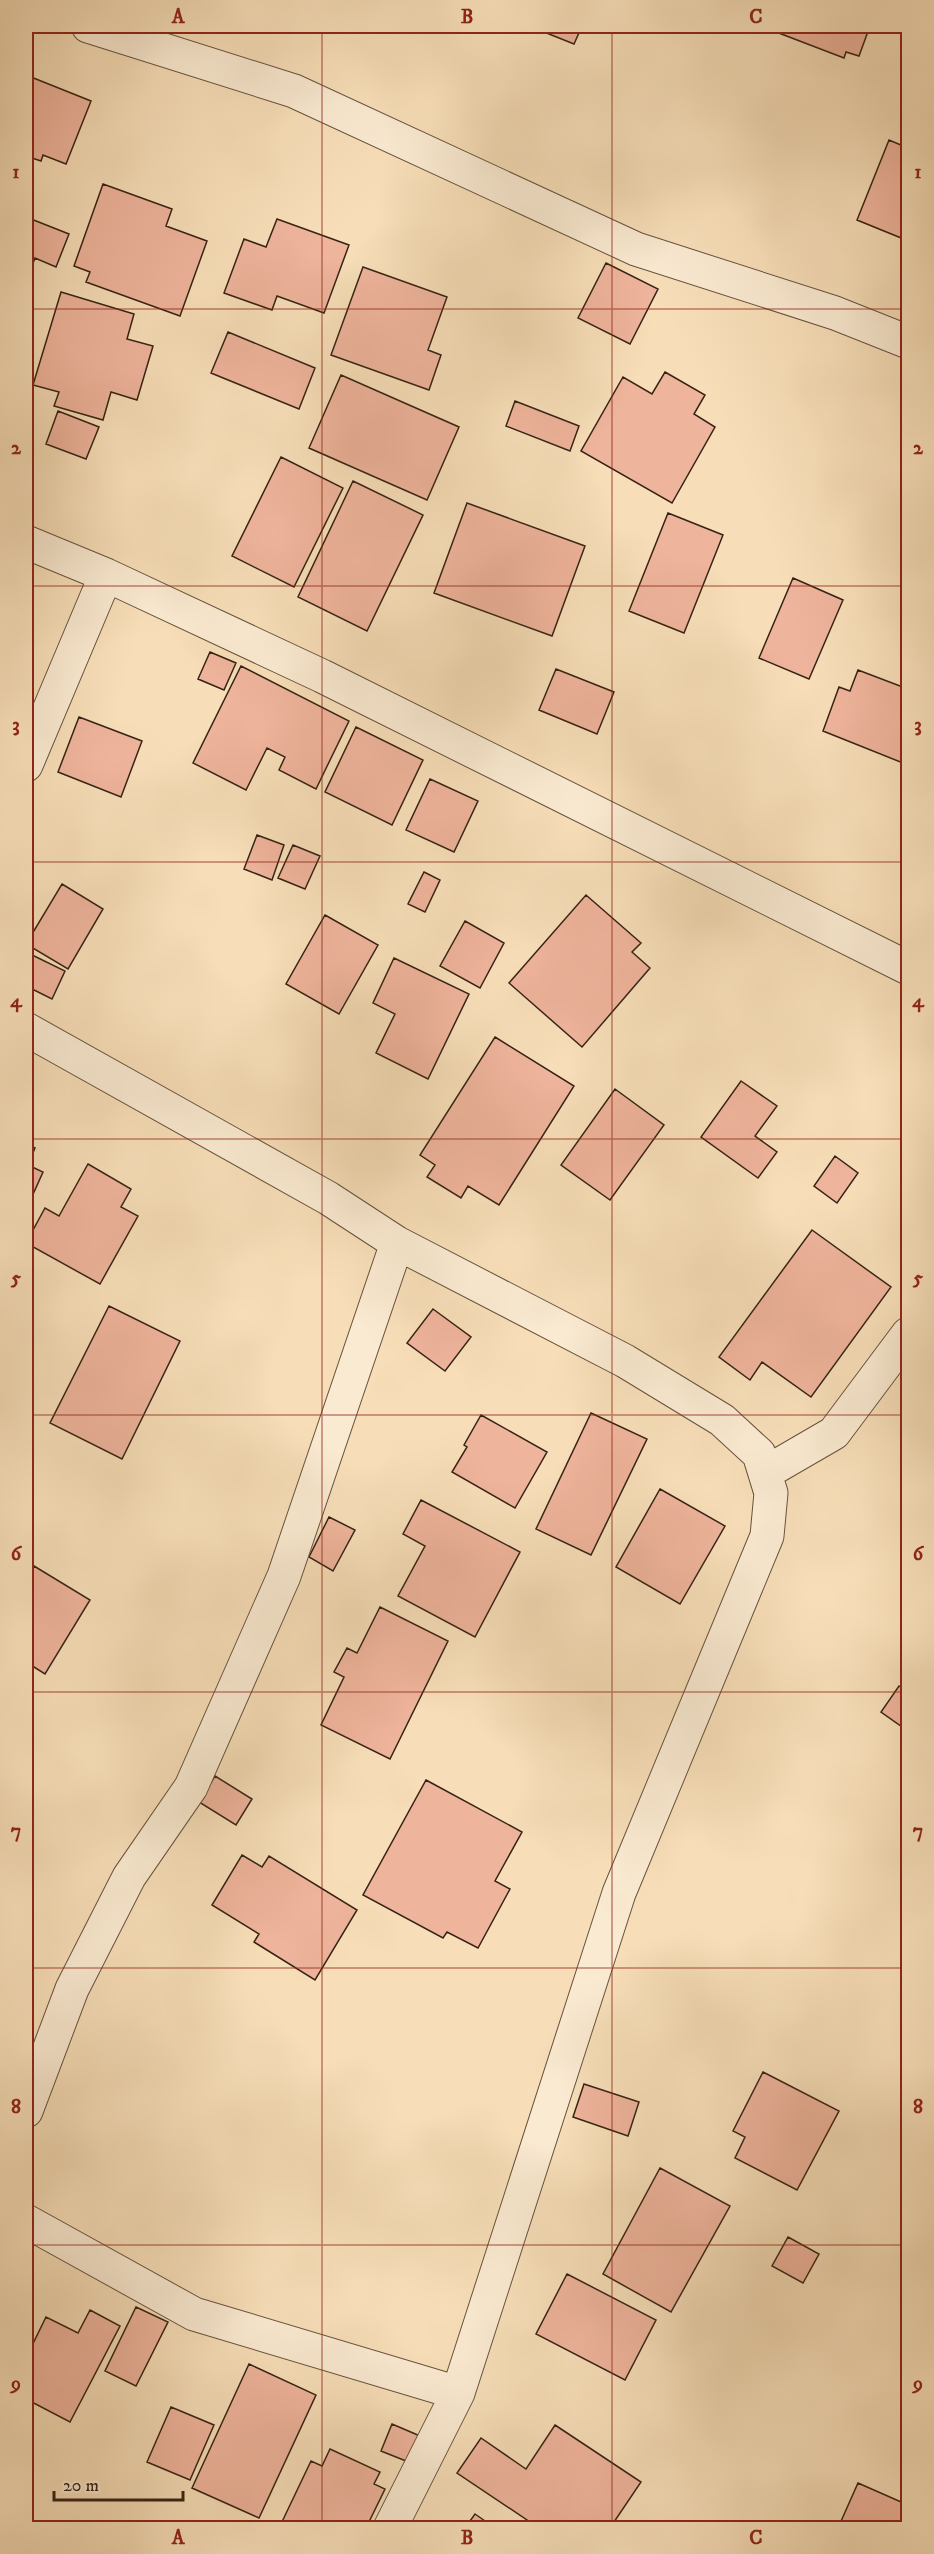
<svg xmlns="http://www.w3.org/2000/svg" width="934" height="2554" font-family="'IM FELL DW Pica',serif">
<style>
.building{fill:#efb49c;stroke:#372314;stroke-width:1.5}
.lines{fill:none;stroke-linecap:round;stroke-linejoin:round}
.minor-casing{stroke:#67523d;stroke-width:35}
.minor{stroke:#faead1;stroke-width:33}
.grid{fill:none;stroke:#8f2418;stroke-width:1.5;stroke-opacity:0.55}
.neatline{fill:none;stroke:#8f2418;stroke-width:2}
.grid-label{font-size:20px;text-anchor:middle;font-weight:bold;fill:#8f2418}
</style>
<rect width="100%" height="100%" fill="#f7deb8"/>
<filter id="stains"><feTurbulence type="fractalNoise" baseFrequency=".00333" numOctaves="4"/><feColorMatrix values="0 0 0 0 .2 0 0 0 0 .09 0 0 0 0 .02 0 0 0 .5 -.17"/></filter>
<radialGradient id="worn" r=".72"><stop offset=".6" stop-color="#630" stop-opacity="0"/><stop offset="1" stop-color="#630" stop-opacity=".3"/></radialGradient>
<path class="building" d="M529,26H582L574,44Z
M773,26H870L859,56L846,52L844,58L771,30Z
M26,75L91,101L66,164L43,155L41,161L26,156Z
M889,140L908,148V252L902,249L906,240L857,220Z
M103,184L172,209L166,226L207,241L180,316L86,282L90,272L74,266Z
M26,217L69,234L56,267L35,258L32,266L26,263Z
M277,219L349,245L324,313L277,296L272,310L224,293L244,239L266,247Z
M606,263L658,289L630,344L578,318Z
M363,267L447,297L428,350L441,355L429,390L331,355Z
M61,292L134,314L127,339L153,346L137,400L111,392L103,420L54,406L59,392L33,385Z
M228,332L315,368L299,409L211,373Z
M665,372L705,395L694,414L715,427L672,503L581,451L623,377L652,394Z
M341,375L459,427L427,500L309,448Z
M515,401L579,426L570,451L506,426Z
M58,411L99,427L86,459L46,444Z
M281,457L343,488L294,587L232,556Z
M353,481L423,515L367,631L298,597Z
M467,503L585,546L552,636L434,593Z
M668,513L723,535L684,633L629,611Z
M793,578L843,600L809,679L759,658Z
M210,652L236,663L224,690L198,679Z
M241,666L349,721L316,789L279,770L285,757L267,748L246,790L193,763Z
M556,669L614,692L597,734L539,710Z
M858,670L908,689V765L823,731L839,687L850,691Z
M79,717L142,741L121,797L58,772Z
M356,727L423,760L392,825L325,792Z
M430,779L478,801L454,852L406,830Z
M257,835L284,845L272,880L244,869Z
M293,845L320,856L305,889L278,878Z
M424,872L440,880L425,912L408,904Z
M62,884L103,909L68,969L26,944Z
M586,895L641,943L632,952L650,968L582,1047L509,983Z
M325,915L378,945L339,1014L286,984Z
M465,921L504,943L480,988L440,966Z
M26,952L65,971L52,999L26,986Z
M394,958L469,994L428,1079L376,1053L395,1014L373,1003Z
M495,1037L574,1086L499,1205L468,1186L461,1198L427,1177L435,1165L420,1155Z
M741,1081L777,1106L755,1136L777,1152L758,1178L701,1137Z
M615,1089L664,1125L610,1200L561,1165Z
M26,1144L35,1148L28,1165L43,1172L26,1210Z
M835,1156L858,1173L837,1203L814,1186Z
M88,1164L131,1189L121,1207L138,1216L100,1284L26,1243L45,1208L59,1216Z
M812,1230L891,1287L811,1397L762,1362L750,1380L719,1357Z
M109,1306L180,1341L122,1459L50,1423Z
M433,1309L471,1337L445,1371L407,1343Z
M591,1413L647,1439L591,1555L536,1529Z
M481,1415L547,1452L515,1508L452,1472L467,1447L464,1445Z
M660,1489L725,1526L680,1604L616,1567Z
M421,1500L520,1552L475,1637L398,1596L425,1546L403,1534Z
M329,1517L355,1530L333,1571L309,1557Z
M34,1566L90,1600L45,1674L26,1662V1580Z
M380,1607L448,1641L390,1759L321,1725L344,1677L334,1672L347,1648L357,1653Z
M899,1686L908,1692V1731L881,1712Z
M215,1776L252,1799L236,1825L199,1802Z
M426,1780L522,1832L495,1881L510,1889L478,1948L447,1932L443,1938L363,1895Z
M242,1855L262,1867L269,1856L357,1910L315,1980L254,1942L259,1934L212,1905Z
M763,2072L839,2111L797,2190L735,2158L745,2137L733,2131Z
M584,2084L639,2102L628,2136L573,2117Z
M660,2168L730,2206L671,2312L603,2274Z
M788,2237L819,2254L803,2283L772,2266Z
M567,2274L656,2320L625,2380L536,2334Z
M136,2307L168,2322L136,2386L105,2371Z
M90,2310L120,2326L70,2422L26,2399V2358L46,2317L78,2333Z
M249,2364L316,2395L259,2518L192,2488Z
M171,2407L214,2425L190,2480L147,2462Z
M392,2424L427,2439L416,2465L381,2451Z
M555,2425L641,2482L610,2528H539L457,2473L481,2438L526,2469Z
M330,2449L380,2472L374,2484L385,2489L366,2528H285L280,2526L311,2461L322,2466Z
M858,2483L908,2505V2528H838Z
M475,2514L495,2528H465Z"/>
<g class="lines">
<g class="minor-casing">
<path id="minor" d="M88,26L294,91L636,249L835,313L908,342
M26,542L106,575L322,676L908,968
M26,765L106,575
M26,1029L328,1198L397,1243L625,1361L722,1420L759,1454L771,1493L767,1536L619,1893L458,2393L390,2528
M765,1473L834,1433L908,1334
M26,2111L72,1989L129,1877L191,1787L284,1576L397,1243
M26,2221L194,2314L458,2393"/>
</g>
<use href="#minor" class="minor"/>
</g>
<path class="grid" d="M322,26V2528M612,26V2528M26,309H908M26,586H908M26,862H908M26,1139H908M26,1415H908M26,1692H908M26,1968H908M26,2245H908"/>
<rect width="934" height="2554" fill="none" stroke="#f7deb8" stroke-width="66"/>
<path d="M54 2491v9h129v-9" fill="none" stroke="#372314" stroke-width="3"/>
<text x="63" y="2491" font-size="18" fill="#372314" stroke="#faead1" stroke-width="4.5" paint-order="stroke">20 m</text>
<rect x="33" y="33" width="868" height="2488" class="neatline"/>
<g class="grid-label">
<text x="178" y="23">A</text>
<text x="467" y="23">B</text>
<text x="756" y="23">C</text>
<text x="16" y="178">1</text>
<text x="918" y="178">1</text>
<text x="16" y="454">2</text>
<text x="918" y="454">2</text>
<text x="16" y="731">3</text>
<text x="918" y="731">3</text>
<text x="16" y="1007">4</text>
<text x="918" y="1007">4</text>
<text x="16" y="1284">5</text>
<text x="918" y="1284">5</text>
<text x="16" y="1560">6</text>
<text x="918" y="1560">6</text>
<text x="16" y="1837">7</text>
<text x="918" y="1837">7</text>
<text x="16" y="2113">8</text>
<text x="918" y="2113">8</text>
<text x="16" y="2390">9</text>
<text x="918" y="2390">9</text>
<text x="178" y="2544">A</text>
<text x="467" y="2544">B</text>
<text x="756" y="2544">C</text>
</g>
<rect width="100%" height="100%" filter="url(#stains)"/>
<rect width="100%" height="100%" fill="url(#worn)"/>
</svg>
